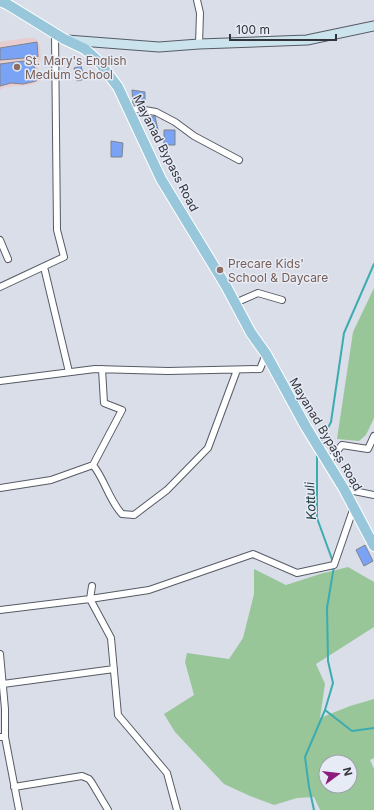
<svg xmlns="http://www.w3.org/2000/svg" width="374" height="810" font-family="Inter,sans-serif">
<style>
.education{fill:#e7cdcf}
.green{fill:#98c699;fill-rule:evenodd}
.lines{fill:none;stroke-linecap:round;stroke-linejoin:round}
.stream{stroke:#3cacb1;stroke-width:2}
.building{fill:#7ba3f5;stroke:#7e838d}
.street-casing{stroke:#565b64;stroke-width:8}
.secondary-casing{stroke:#565b64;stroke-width:11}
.primary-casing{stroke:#fff;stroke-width:12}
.street{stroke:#fff;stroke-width:6}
.secondary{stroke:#cbe3ed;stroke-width:9}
.primary{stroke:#98c7db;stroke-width:10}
.education-dot{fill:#8d6e63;stroke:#e6ebf6;stroke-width:1.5}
.labels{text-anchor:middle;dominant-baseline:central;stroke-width:3;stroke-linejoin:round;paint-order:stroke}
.education-label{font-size:12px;fill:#785e54;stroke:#e6ebf6;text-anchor:start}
.street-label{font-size:12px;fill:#323439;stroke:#e6ebf6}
.water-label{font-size:13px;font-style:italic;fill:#233c3d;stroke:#e6ebf6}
</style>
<rect width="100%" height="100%" fill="#d9dee9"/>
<path class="education" d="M26,38H34L38,41L40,47L41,58L37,66L40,81L31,85L5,87L0,90V42Z"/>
<path class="green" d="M374,288V418L366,435L359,441L337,439L353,332Z
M348,567L374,582V627L316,664L325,684L320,718L350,706L374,699V758L370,760L374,769V810H320L314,797L297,798L274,805L250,796L224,784L175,732L164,714L194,695L185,662L187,653L229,659L243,638L254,594V569L286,585L320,574ZM326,762H350V786H326Z"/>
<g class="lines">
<path class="stream" d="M320,443L331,422L344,333L374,264
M317,453V518L333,562
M334,566L327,608L328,661L333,683L325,710L352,731L374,728
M314,810L309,787L305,757L325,710"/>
</g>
<path class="building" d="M37,42L38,57L0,60V48Z
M23,61L34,66L37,75L36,81L23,84L11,83L0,86V64Z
M81,66L85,79L77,81L74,68Z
M132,90L145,92V104H133Z
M155,116L158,130L150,133L146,119Z
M164,130H175V145H164Z
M111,141L123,143L122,157H111Z
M365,545L373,561L364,566L356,550Z"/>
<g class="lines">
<g class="street-casing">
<path id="street" d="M197,0L200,13L199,44
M129,110L139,109L156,112L175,122L194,136L239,160
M0,240L8,259
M44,267L69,372
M0,287L64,257L57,230L55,34
M235,303L258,293L282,300
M0,381L95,369L168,371L260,369L266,354
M328,462L342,445L368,449L374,436
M93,465L122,410L104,403L102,369
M0,488L51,480L93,465C105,480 109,500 122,514L134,515L167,490L208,448L237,370
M344,489L374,495
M92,586L90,599L111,638L118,715L167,773L177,810
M0,610L90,599L149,590L253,554L297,573L334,565L354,507
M0,654L5,709V737
M3,684L114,669
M0,737H5L19,810
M14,787L82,776L89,779L92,783L108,810"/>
</g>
<g class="secondary-casing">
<path id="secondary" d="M67,40L159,47L199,44L307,40L374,26"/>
</g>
<g class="primary-casing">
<path id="primary" d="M0,1L7,4L64,39L85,49L99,62L118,87L161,179L226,286L251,333L266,354L306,427L344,489L374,546"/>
</g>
<use href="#street" class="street"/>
<use href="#secondary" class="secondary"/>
<use href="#primary" class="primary"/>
</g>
<g class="education-dot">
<circle cx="17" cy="67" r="4"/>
<circle cx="220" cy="270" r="4"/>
</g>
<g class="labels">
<g class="education-label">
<text x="25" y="60">St. Mary's English<tspan x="25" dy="14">Medium School</tspan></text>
<text x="228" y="263">Precare Kids'<tspan x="228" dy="14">School &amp; Daycare</tspan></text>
</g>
<g class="street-label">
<text transform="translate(166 153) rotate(63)">Mayanad Bypass Road</text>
<text transform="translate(326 434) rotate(59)">Mayanad Bypass Road</text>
</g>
<g class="water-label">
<text transform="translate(310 501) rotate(-93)">Kottuli</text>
</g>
</g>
<g transform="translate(338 774) rotate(75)"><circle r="19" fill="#e6ebf6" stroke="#9ea2aa"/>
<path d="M0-3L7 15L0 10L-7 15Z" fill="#8e1c7d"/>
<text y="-6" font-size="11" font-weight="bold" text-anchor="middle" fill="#323439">N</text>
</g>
<path d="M230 34v6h106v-6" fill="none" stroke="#323439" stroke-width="2"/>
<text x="236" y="34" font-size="12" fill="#323439" stroke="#e6ebf6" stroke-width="3" paint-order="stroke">100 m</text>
</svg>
